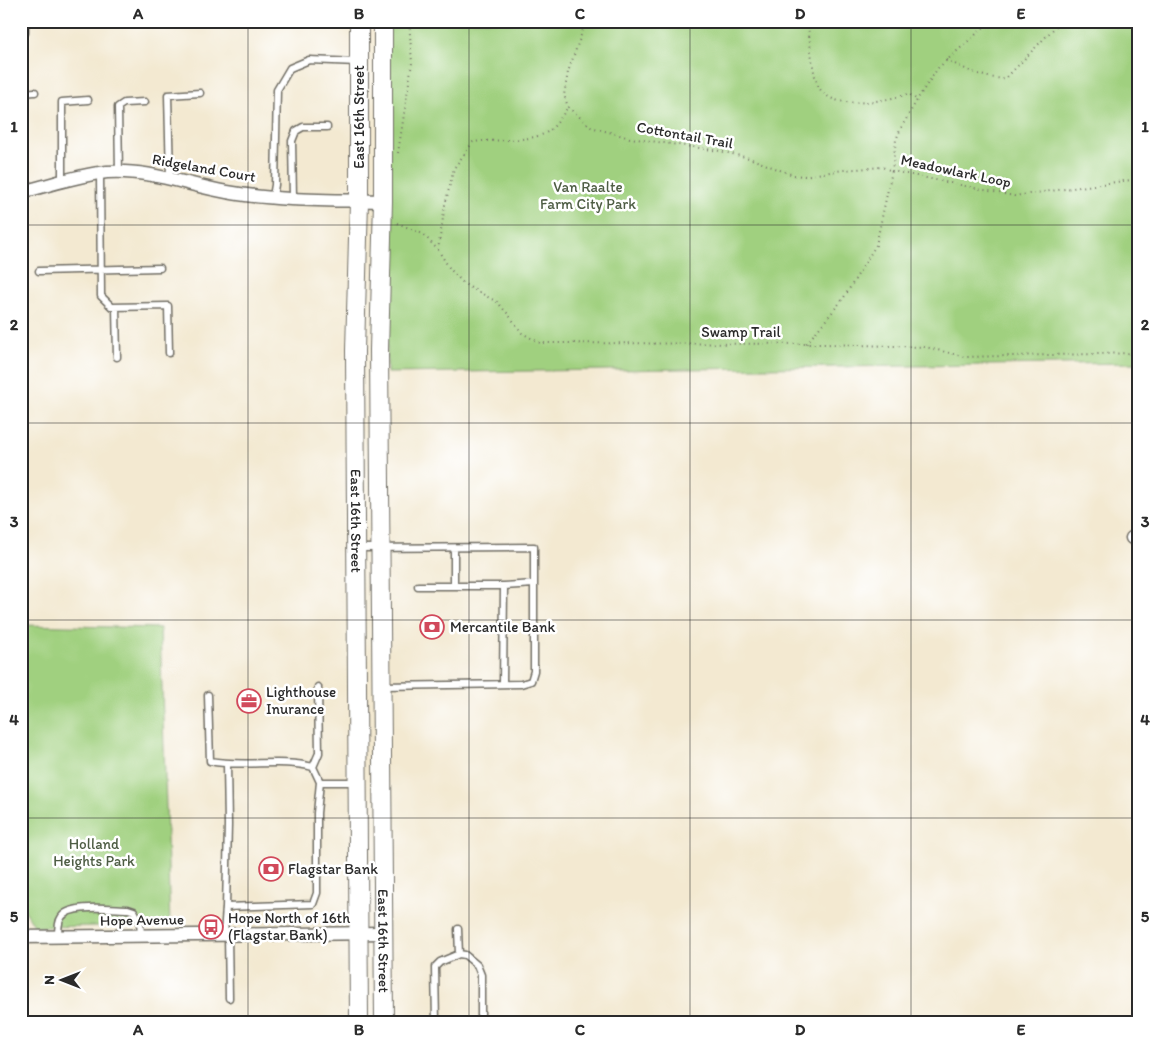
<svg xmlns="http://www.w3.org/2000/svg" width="1159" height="1043" font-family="Itim,sans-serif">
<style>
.green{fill:#a0d07f;stroke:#667e55}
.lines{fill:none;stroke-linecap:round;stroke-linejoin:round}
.lane-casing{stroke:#716e65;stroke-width:9}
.street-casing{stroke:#716e65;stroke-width:15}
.secondary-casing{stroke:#716e65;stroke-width:20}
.path{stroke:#716e65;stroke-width:2;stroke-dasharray:1 4;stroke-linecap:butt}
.lane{stroke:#fff;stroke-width:6}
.street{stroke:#fff;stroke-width:12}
.secondary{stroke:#fff;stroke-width:18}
.grid{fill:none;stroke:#2b2b2b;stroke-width:1;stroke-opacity:0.55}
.labels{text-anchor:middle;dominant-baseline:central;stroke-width:5;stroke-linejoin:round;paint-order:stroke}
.street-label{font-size:15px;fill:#2b2b2b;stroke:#fff}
.park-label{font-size:15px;fill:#4e5d44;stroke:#fff}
.poi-label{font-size:15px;fill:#2b2b2b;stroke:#fff;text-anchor:start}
.neatline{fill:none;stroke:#2b2b2b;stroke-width:2}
.grid-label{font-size:16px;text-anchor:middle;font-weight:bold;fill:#2b2b2b}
</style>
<rect width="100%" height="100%" fill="#fff"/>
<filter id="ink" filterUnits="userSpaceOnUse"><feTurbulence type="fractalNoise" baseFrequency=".02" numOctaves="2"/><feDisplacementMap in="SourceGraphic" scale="10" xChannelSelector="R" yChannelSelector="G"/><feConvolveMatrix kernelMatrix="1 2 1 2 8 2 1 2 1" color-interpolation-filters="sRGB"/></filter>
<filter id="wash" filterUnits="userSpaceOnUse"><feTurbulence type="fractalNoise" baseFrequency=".0096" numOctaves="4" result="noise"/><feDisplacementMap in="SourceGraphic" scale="20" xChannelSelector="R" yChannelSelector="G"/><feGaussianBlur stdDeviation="1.12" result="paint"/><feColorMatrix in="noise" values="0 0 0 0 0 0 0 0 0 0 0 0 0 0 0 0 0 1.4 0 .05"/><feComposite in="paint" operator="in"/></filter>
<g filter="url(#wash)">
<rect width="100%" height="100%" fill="#f3e9d1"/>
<path class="green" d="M388,21H1138V363L387,373Z
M21,625L160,628L170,925L35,927L21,904Z"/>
</g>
<g filter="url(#ink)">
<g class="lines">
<g class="lane-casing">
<path id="lane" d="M25,21V33
M21,93L35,92
M119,173L118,107L124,103L145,102
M100,174L101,296L112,307L168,306L169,353
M170,178L168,95L200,93
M62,181V102L88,100
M273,196L275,185L277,90L290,68L309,60L357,62
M293,198L292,141L296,131L303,127H327
M39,271L160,268
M116,307L117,357
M358,548L534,547V671L531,681L521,684L382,686
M418,586H504L503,684
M454,586V548
M504,586L534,584
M208,695L210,761C244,768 280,758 313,767L320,782
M313,767L319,753L318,687
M226,907L228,825L227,764
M458,929L459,954
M224,935L226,907L313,904L317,893V813L320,782H357
M228,935L229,998
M58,937C58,932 58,922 61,918C69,903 113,909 128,909L134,911L140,921L141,936
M436,1022L435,967L440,962L459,954L465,955L477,965L481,975V1022"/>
</g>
<g class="street-casing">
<path id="street" d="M21,192C50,185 78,175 107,172C148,169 187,185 227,192C276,201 332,200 383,201
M1132,538L1138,539
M21,937L383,933"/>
</g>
<g class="secondary-casing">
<g id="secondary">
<path id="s1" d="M359,21V200L355,351L359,1022"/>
<path id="s2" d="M383,21V201L379,350L384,1022"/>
</g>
</g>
<path class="path" d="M586,21L568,72L564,95L568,107L591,127L630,138L720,151L749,158L793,175L804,176L843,170L882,167L892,171L876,245L843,299L806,344
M807,21C811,39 811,75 820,89C835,112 887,100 909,94L917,100
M991,21L938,68L920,95L901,128L896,140L892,171L1014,196L1138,179
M946,60C966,69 985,80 1006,78L1061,21
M398,153L412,63L409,21
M397,223L423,234L438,250L450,269L464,284L497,302L508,314L522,333L540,343L825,344L926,347L965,357L1138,353
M438,250L445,205L454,168L473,142C493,139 538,143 551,129C558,123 563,114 568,107"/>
<use href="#lane" class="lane"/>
<use href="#street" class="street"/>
<use href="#secondary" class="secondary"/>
</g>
</g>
<path class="grid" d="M248,21V1022M469,21V1022M690,21V1022M911,21V1022M21,225H1138M21,423H1138M21,620H1138M21,818H1138"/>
<defs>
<g id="bank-ring" transform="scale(1.25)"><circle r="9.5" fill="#fff" stroke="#d1495b" stroke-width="1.5"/><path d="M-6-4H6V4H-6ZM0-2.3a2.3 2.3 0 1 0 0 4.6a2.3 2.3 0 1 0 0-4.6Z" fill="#d1495b"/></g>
<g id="office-ring" transform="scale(1.25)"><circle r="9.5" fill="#fff" stroke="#d1495b" stroke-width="1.5"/><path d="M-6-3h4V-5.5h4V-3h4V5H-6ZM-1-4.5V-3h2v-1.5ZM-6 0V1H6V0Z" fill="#d1495b"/></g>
<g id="bus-ring" transform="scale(1.25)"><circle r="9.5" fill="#fff" stroke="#d1495b" stroke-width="1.5"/><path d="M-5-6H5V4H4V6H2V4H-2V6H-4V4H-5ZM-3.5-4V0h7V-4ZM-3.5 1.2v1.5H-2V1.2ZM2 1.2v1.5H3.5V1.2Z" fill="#d1495b"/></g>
</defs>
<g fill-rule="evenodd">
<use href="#bank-ring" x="432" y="627"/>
<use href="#office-ring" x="249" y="701"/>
<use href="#bank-ring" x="271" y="869"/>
<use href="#bus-ring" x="211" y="927"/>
</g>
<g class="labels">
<g class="street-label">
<text transform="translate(359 117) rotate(-90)">East 16th Street</text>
<text transform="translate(685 135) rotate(10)">Cottontail Trail</text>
<text transform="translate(204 168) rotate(10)">Ridgeland Court</text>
<text transform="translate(956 171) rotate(12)">Meadowlark Loop</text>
<text x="741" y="332">Swamp Trail</text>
<text stroke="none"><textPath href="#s1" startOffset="500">East 16th Street</textPath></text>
<text transform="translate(142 920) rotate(-1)">Hope Avenue</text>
<text stroke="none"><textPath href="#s2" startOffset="920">East 16th Street</textPath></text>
</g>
<g class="park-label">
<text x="588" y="187">Van Raalte<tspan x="588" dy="17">Farm City Park</tspan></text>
<text x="94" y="844">Holland<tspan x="94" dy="17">Heights Park</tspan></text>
</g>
<g class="poi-label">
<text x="450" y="627">Mercantile Bank</text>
<text x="266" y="692">Lighthouse<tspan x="266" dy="17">Inurance</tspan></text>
<text x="288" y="869">Flagstar Bank</text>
<text x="228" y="918">Hope North of 16th<tspan x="228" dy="17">(Flagstar Bank)</tspan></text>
</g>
</g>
<rect width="1159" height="1043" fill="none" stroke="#fff" stroke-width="55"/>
<g transform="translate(62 980) rotate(270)" stroke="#ffffff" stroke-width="4" paint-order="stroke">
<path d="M0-4L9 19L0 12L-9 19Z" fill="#2b2b2b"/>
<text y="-8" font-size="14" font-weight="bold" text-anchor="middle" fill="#2b2b2b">N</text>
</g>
<rect x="28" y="28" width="1104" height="988" class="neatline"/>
<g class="grid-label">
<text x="138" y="19">A</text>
<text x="359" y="19">B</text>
<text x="580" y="19">C</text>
<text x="800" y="19">D</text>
<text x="1021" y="19">E</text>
<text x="14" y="132">1</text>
<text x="1145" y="132">1</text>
<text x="14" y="330">2</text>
<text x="1145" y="330">2</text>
<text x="14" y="527">3</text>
<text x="1145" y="527">3</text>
<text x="14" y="725">4</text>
<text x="1145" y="725">4</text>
<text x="14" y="922">5</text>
<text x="1145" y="922">5</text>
<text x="138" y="1035">A</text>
<text x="359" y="1035">B</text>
<text x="580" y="1035">C</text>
<text x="800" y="1035">D</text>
<text x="1021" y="1035">E</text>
</g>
</svg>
